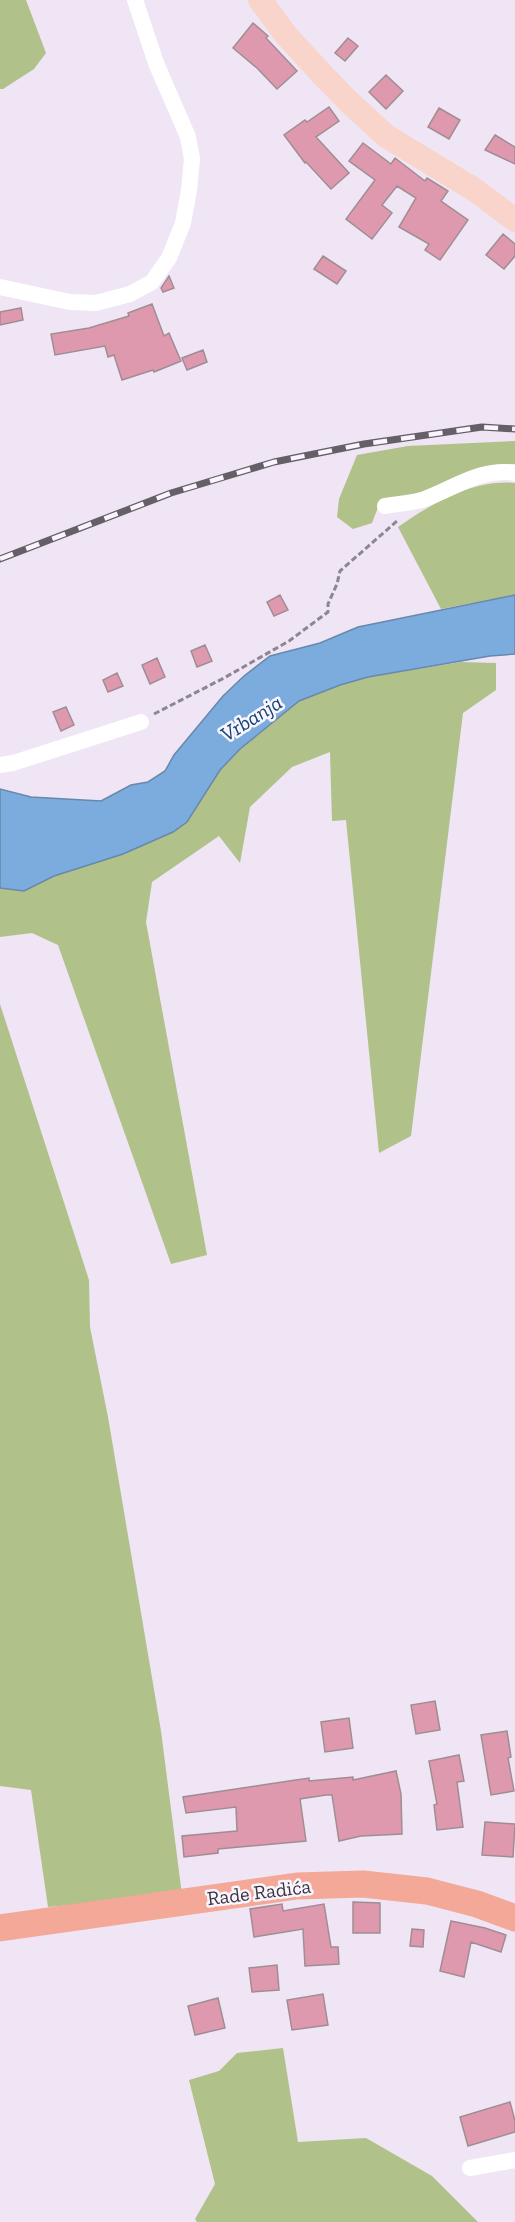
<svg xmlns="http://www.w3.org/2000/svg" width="515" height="2222" font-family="'Zilla Slab',serif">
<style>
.green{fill:#b0c189}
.water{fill:#7cacdd;stroke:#6888ac;stroke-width:1.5}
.building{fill:#df99ae;stroke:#a08d92;stroke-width:1.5}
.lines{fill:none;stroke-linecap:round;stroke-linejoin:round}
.path{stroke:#8d8691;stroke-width:3;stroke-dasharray:6 3;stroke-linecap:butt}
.street{stroke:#fff;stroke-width:16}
.secondary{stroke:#f9d4cb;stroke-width:24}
.primary{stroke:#f4a897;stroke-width:27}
.rail-casing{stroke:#655f68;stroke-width:7}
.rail{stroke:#faf4fe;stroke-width:4.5;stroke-dasharray:14;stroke-linecap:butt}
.labels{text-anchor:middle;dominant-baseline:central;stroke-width:5;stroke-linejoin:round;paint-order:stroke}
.street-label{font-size:20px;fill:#39353b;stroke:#faf4fe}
.water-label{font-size:21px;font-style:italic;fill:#104472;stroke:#faf4fe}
</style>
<rect width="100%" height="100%" fill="#efe5f5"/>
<path class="green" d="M0,0H26L46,53L34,69L3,89H0Z
M515,441V464C486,463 449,482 421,492C408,496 394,499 380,502L372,523L353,529L337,517L339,499L357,455L408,446Z
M515,483V595L441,609L398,527C431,504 473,479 515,483Z
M461,662L496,663V690L463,713L411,1136L379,1153L346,820L332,821L330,752L292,767L250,807L240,863L219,836L152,882L146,922L207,1255L171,1264L58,945L32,933L0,937V888L24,891L54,876L123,854L187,822L220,770L240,749L299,701L340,685L368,677Z
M0,1004L89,1280L90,1327L108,1417L161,1731L182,1895L48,1907L31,1790L0,1786Z
M283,2048L298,2142L366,2138L432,2176L478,2222H197L195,2219L215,2184L189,2080L219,2071L237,2053Z"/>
<path class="water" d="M515,595V654L490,656L368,677L340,685L299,701L240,749L220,770L187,822L173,832L123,854L54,876L24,891L0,888V789L31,797L101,801L131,785L148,782L165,771L174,755L223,696L244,676L270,656L320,643L358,627Z"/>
<path class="building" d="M253,23L268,36L266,38L297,71L277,89L257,68L233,48Z
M348,38L358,46L345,61L335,53Z
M386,75L403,91L386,109L369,92Z
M329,107L339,121L316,137L349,173L331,189L306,162L305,163L284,135L305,120L307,122Z
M439,108L460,120L449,139L428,127Z
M495,135L515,147V164L485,150Z
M363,143L391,164L395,158L425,181L427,178L448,191L441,201L468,220L440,260L425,250L429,244L399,227L416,198L397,186L382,205L392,213L372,239L346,219L375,180L349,161Z
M503,234L515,244V256L504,269L486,255Z
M323,256L346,271L337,284L314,269Z
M169,276L174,288L163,292L161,288Z
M152,304L164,336L169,333L181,361L154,372L153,370L122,380L114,355L108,357L105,346L55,355L51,334L89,328L129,316L128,313Z
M21,308L23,320L0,325V312Z
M203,350L207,362L187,370L182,358Z
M280,595L288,610L274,616L267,602Z
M205,645L212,661L197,667L191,651Z
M157,658L165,677L150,684L142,665Z
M117,673L123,686L108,692L103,680Z
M66,707L74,725L61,731L53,712Z
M435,1701L440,1730L416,1734L411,1705Z
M349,1718L353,1748L325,1752L321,1722Z
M507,1731L511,1757L508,1758L514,1791L491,1795L481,1735Z
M459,1755L464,1781L457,1782L463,1827L437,1830L434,1805L437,1804L429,1761Z
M396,1771L401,1794L402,1834L361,1836L339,1841L332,1795H326L300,1799L306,1841L218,1849V1853L184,1857L182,1836L237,1831L236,1807L186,1813L183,1797L309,1778V1781L353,1777V1780Z
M485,1822L515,1824L513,1857L482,1855Z
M353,1902L380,1903V1933H353Z
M282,1904L283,1911L324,1904L331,1947H338L339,1964L305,1966L303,1929L254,1937L250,1909Z
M451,1921L485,1928L506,1935L501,1952L471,1942L464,1977L440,1971Z
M412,1929L424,1930L423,1947L410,1946Z
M277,1965L279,1990L252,1992L249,1968Z
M323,1994L328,2025L292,2030L287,2000Z
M218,1998L225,2028L195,2035L188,2006Z
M510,2102L515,2121V2132L468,2146L460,2117Z"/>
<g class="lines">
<path class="path" d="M154,714L224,678L289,641L328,612V604L337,584L340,571L397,521"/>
<path class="street" d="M0,287L70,302L96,303L130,294L152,282L169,258L183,223L189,190L192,159L188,137L156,63L135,0
M385,506C397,504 410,503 422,500C453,489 481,467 515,473
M0,765L13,763L141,722
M470,2168L515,2160"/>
<path class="secondary" d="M260,0L286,35L318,70L348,101L386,136L475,190L515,220"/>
<path class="primary" d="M0,1928L297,1886L363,1884L427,1891L477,1904L515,1918"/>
<g class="rail-casing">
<path id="rail" d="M0,559L171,493L274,462L364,444L482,427L515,429"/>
</g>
<use href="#rail" class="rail"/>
</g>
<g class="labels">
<g class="street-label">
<text transform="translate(259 1892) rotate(-7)">Rade Radića</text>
</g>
<g class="water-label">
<text transform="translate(251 718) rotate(-32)">Vrbanja</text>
</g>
</g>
</svg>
